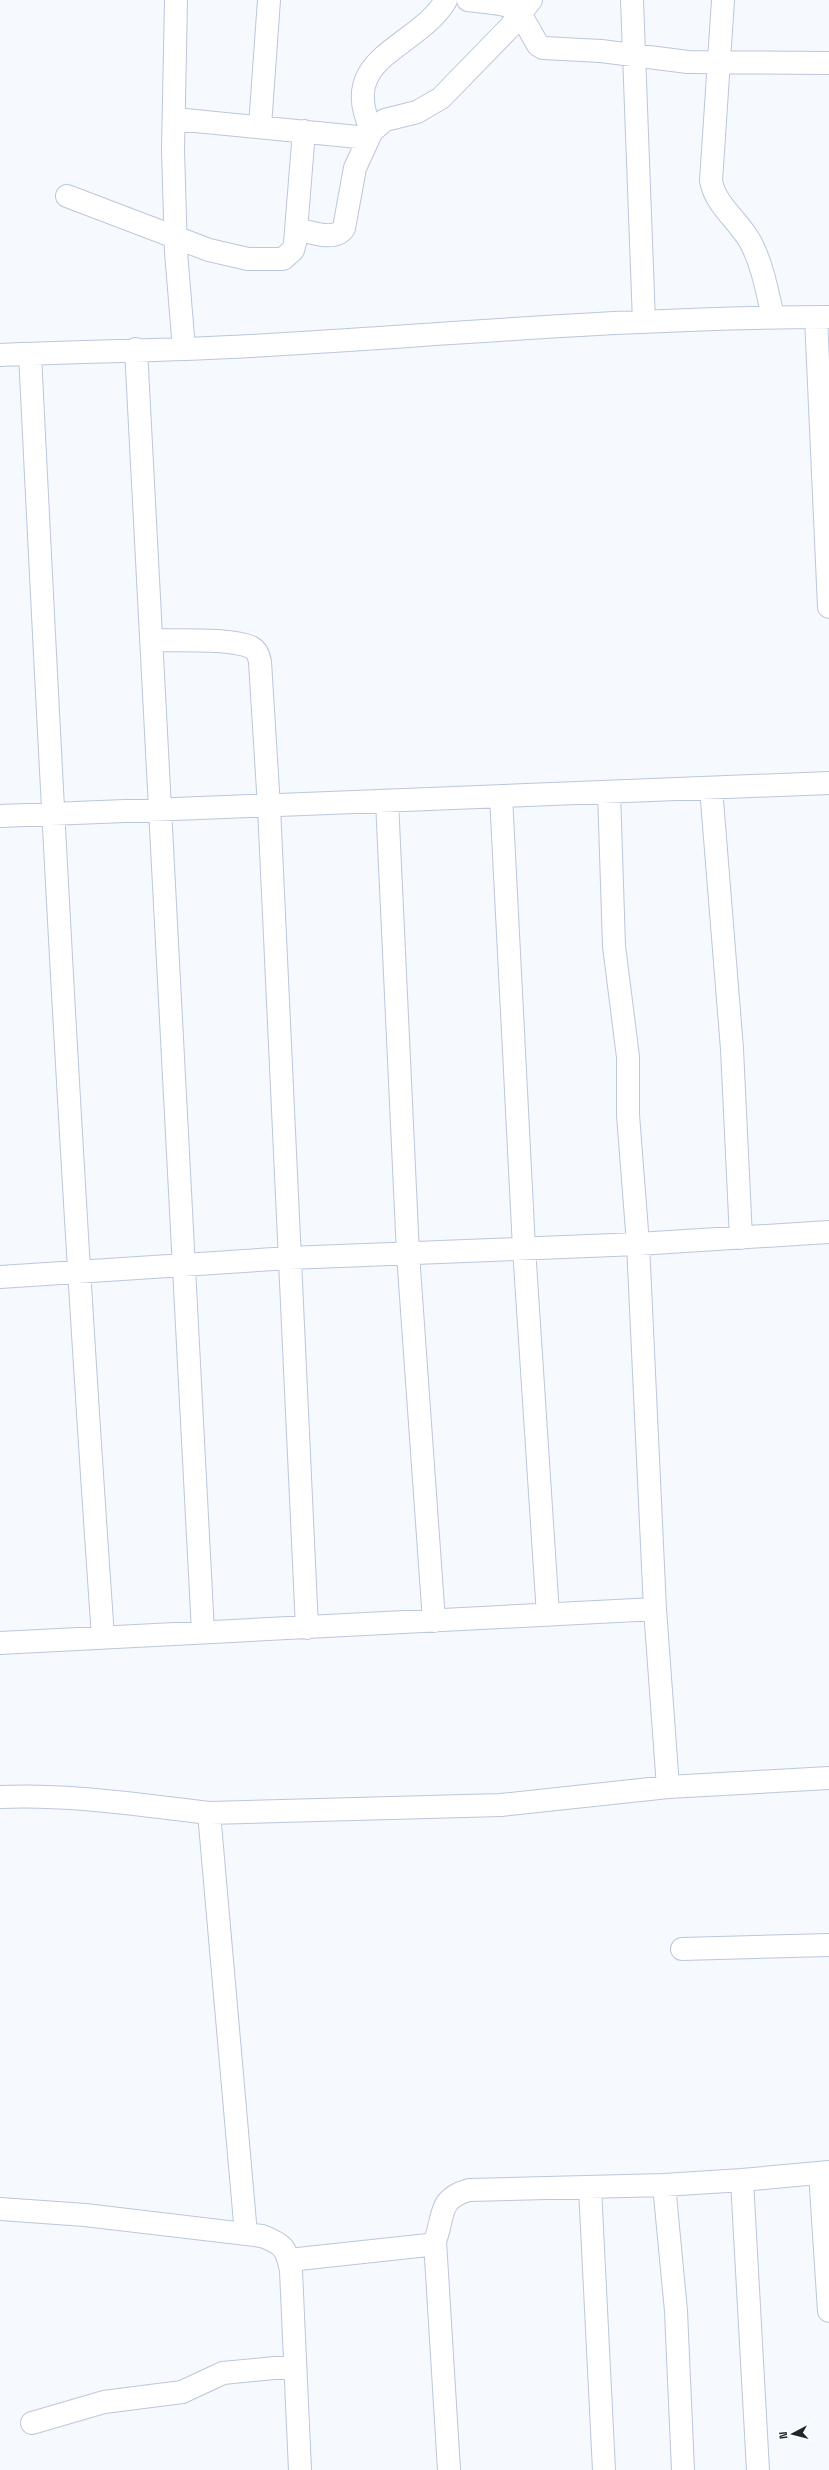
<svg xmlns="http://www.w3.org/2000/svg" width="829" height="2470" font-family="'Space Grotesk',sans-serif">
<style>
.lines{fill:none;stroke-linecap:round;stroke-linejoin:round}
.minor-casing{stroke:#bbc7dc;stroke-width:24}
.minor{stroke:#fff;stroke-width:22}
</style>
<rect width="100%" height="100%" fill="#f6f9fd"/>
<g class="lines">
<g class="minor-casing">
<path id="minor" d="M176,0L173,150L176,252L184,349
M468,0C519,6 513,1 538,45L543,48L601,51L688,62L829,63
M632,0L644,322
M723,0L711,181C716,207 741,222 752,245C763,267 767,292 773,316
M175,119L368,138
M260,126L269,0
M372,131C335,56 418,49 446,0
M67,196L209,250L248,259H283L293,250L295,243L304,131
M297,229C311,232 335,242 344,228L355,168L372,131L385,120L417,112L441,98L510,27L531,0
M816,317L829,607
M136,349L203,1632
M30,354C51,782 73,1209 103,1637
M0,355C83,351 167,351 250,346C443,335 636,317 829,317
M152,640C177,641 229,638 251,647C257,650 259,656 260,662L269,807L307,1628
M711,788L732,1049L741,1238
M609,792L614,946L628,1057V1115L638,1244L655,1609L668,1787
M501,796L524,1248L548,1615
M387,801L408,1254L434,1621
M0,816L829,783
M0,1277L289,1258L638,1244L829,1232
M0,1643L655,1609
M0,1797C70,1794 140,1805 209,1813
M682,1949L829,1945
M820,2173L829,2311
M742,2180L758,2470
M664,2185L676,2311L683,2470
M590,2188L604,2470
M0,2209L85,2215L262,2236C283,2244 287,2248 291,2271L300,2470
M246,2234L209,1813L501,1805L668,1787L829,1778
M435,2241L449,2470
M289,2260L428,2245L435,2241C445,2215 437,2199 469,2190L664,2185L742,2180L829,2172
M32,2423L104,2402L182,2392L223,2373L295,2366"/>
</g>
<use href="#minor" class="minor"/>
</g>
<g transform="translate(793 2434) rotate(263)" stroke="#ffffff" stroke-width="3" paint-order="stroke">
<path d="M0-3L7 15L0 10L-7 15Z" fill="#21262e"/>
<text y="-6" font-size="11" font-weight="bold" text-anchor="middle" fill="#21262e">N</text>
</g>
</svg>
